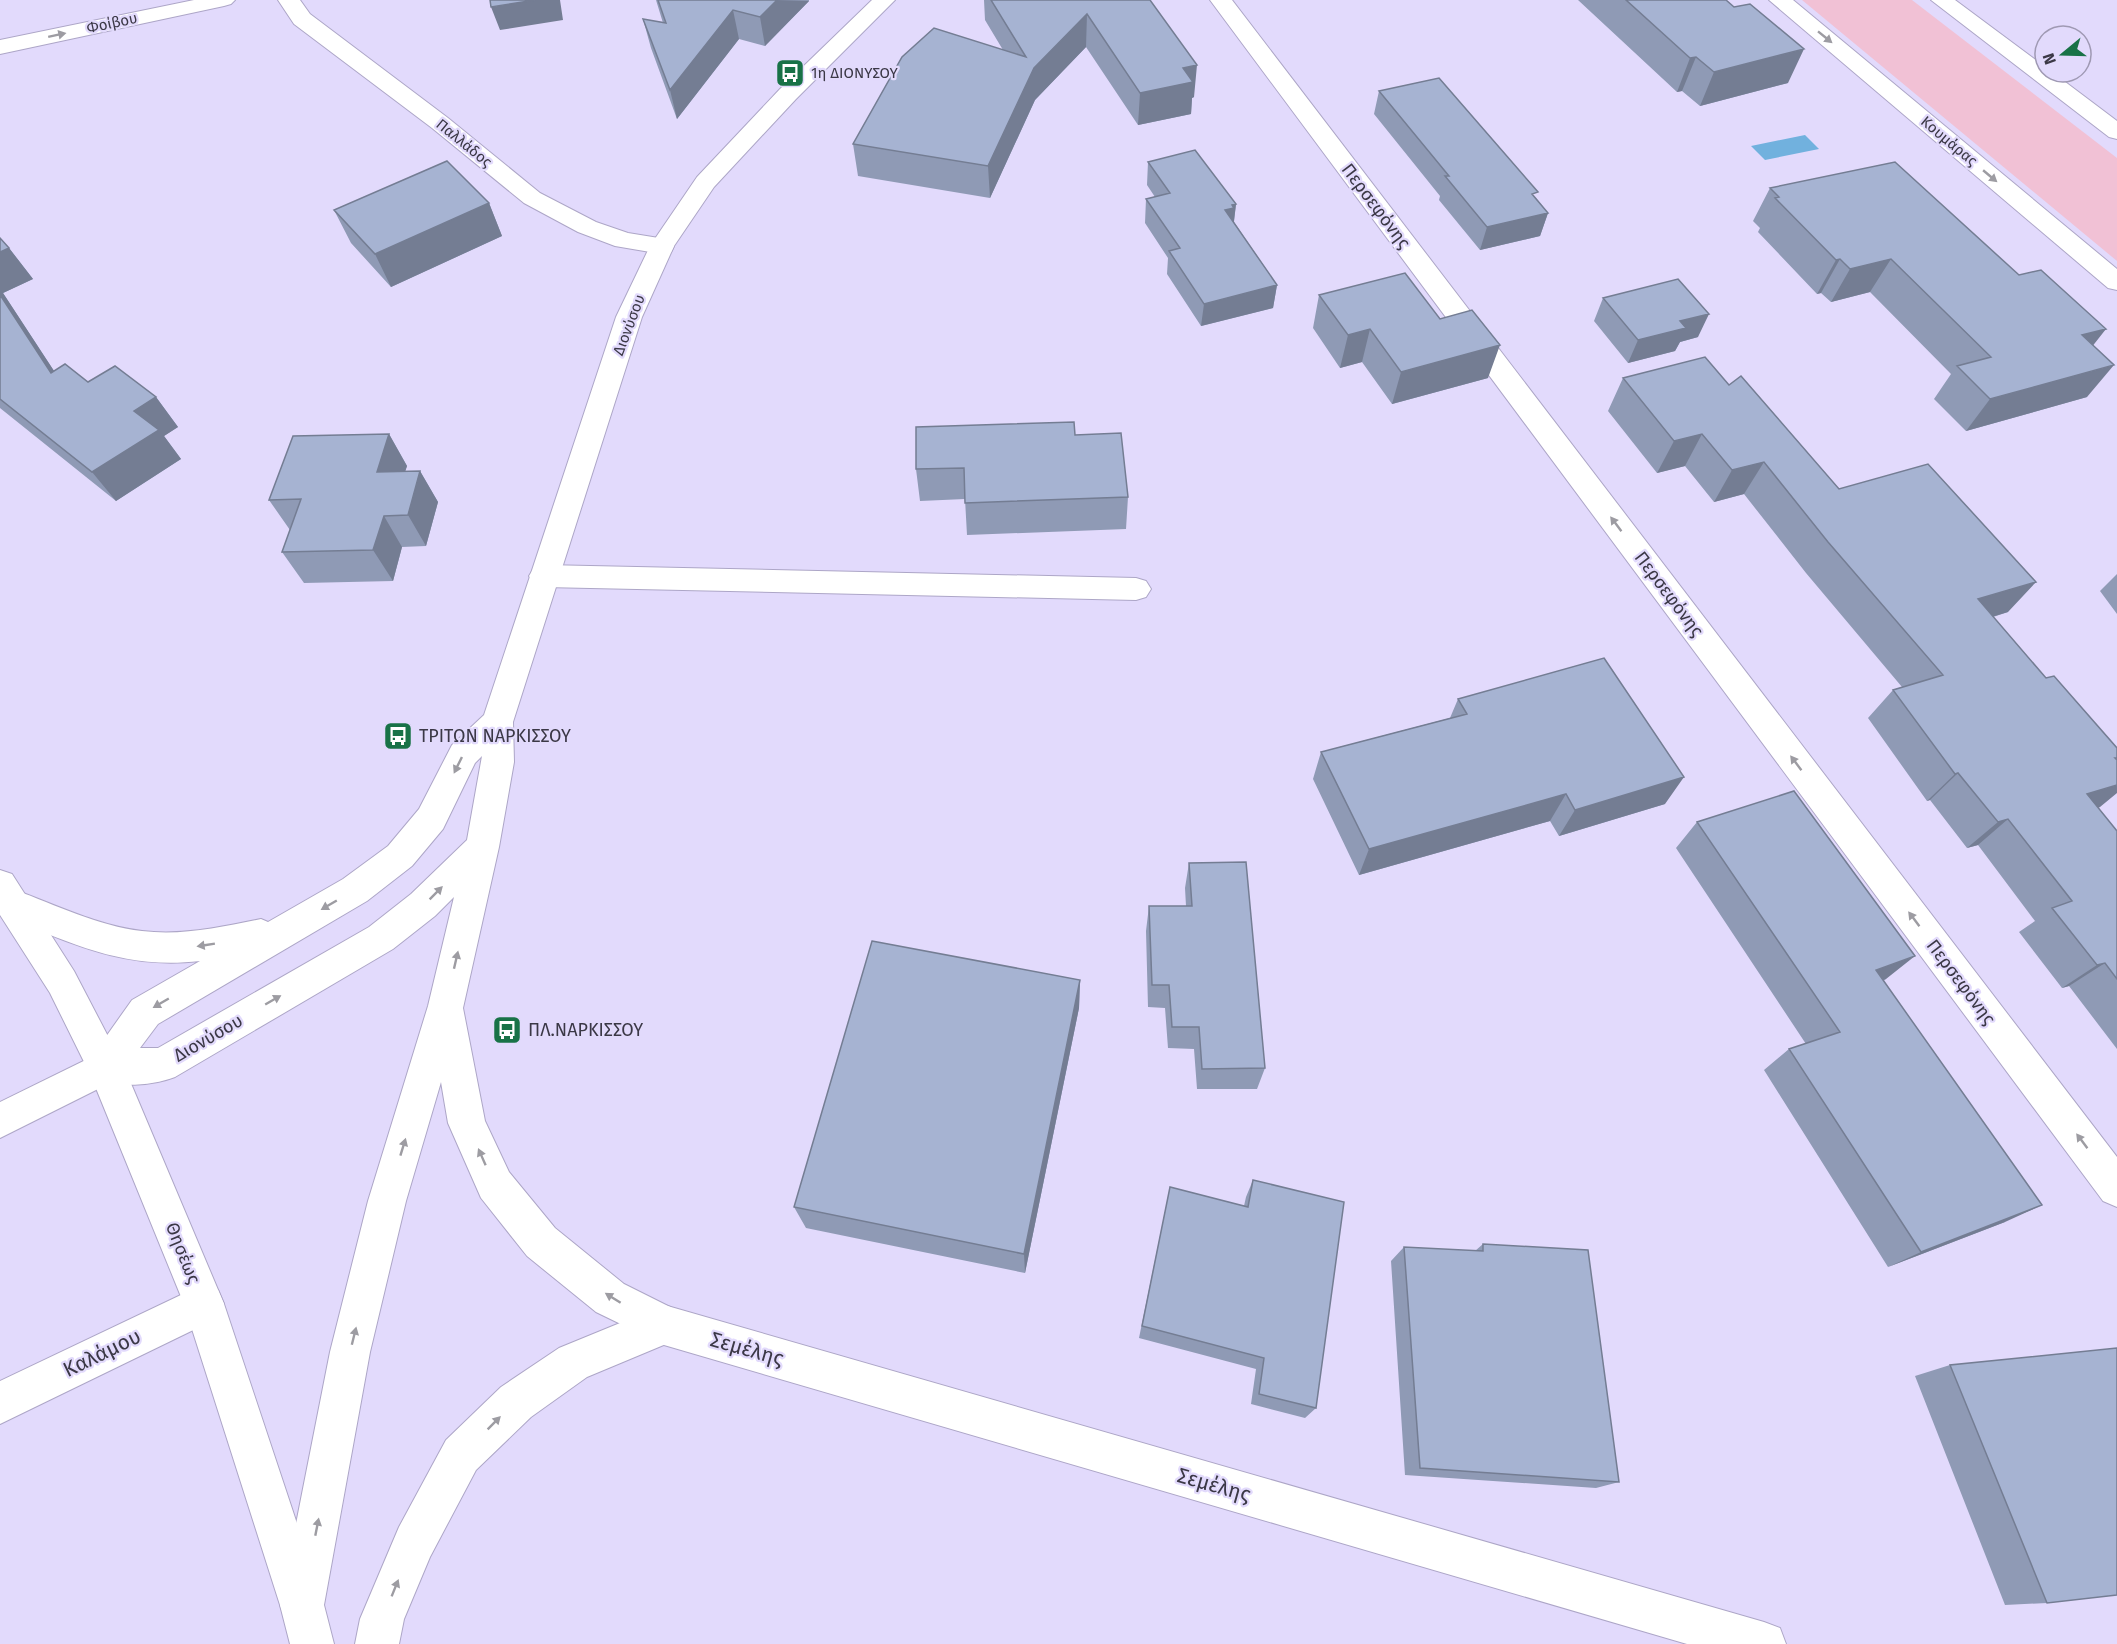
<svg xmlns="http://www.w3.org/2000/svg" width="2117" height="1644" font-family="'Fira Sans',sans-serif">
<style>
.green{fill:#f1c1d5}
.water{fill:#71b1de}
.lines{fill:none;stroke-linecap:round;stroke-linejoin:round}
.service-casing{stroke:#ada6c7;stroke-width:2}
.minor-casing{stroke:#ada6c7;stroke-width:2}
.secondary-casing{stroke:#ada6c7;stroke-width:2}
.primary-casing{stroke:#ada6c7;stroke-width:2}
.service{fill:#fff;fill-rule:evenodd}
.minor{fill:#fff;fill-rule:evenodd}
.secondary{fill:#fff;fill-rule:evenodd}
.primary{fill:#fff;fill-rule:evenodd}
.wall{fill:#8f9ab5}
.shaded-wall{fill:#747d93}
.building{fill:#a6b3d2;stroke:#747d93;stroke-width:1.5}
.oneway{fill:#9d9ca2}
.labels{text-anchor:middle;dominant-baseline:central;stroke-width:4.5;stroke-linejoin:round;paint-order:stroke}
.far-street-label{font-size:15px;fill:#3b3846;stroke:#e2dafc}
.far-poi-label{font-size:15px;fill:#3b3846;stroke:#e2dafc;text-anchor:start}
.street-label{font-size:18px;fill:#3b3846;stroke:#e2dafc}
.poi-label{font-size:18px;fill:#3b3846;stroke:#e2dafc;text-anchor:start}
.near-street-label{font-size:21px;fill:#3b3846;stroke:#e2dafc}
</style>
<rect width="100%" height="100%" fill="#e2dafc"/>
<path class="green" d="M1802,0H1912L2117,158V261Z"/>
<path class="water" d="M1805,135L1819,149L1765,160L1751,146Z"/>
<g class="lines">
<g class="service-casing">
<path id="service" d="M106,1050L118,1055L123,1067L118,1079L0,1138V1102Z"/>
</g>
<g class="minor-casing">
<path id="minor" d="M194,0H235L231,4L224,6L0,54V40Z
M278,0H300L310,14L448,118L540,193L596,222L628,233L671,240L674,246L671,252L662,254L615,246L578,232L524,203L432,128L294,24Z
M1210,0H1232L2117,1157V1207L2103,1201Z
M1769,0H1793L2117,269V290L2108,288Z
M1931,0H1955L2045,67V72H2052L2117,121V139L2109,137Z
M544,565L1136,578L1146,581L1151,589L1146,597L1136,600L544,587L534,584L529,576L534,568Z
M204,1284L218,1290L224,1304L218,1318L0,1424V1381Z
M664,1305L1764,1622L1780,1628L1786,1644H1687L664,1345L650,1339L644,1325L650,1311Z"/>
</g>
<g class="secondary-casing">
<path id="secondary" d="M872,0H895L796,99L714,187L674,246L642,317L513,722L514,762L499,847L463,1008L485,1121L509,1172L555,1228L624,1284L678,1311L684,1325L678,1339L664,1345L596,1312L527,1256L481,1198L448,1123L441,1082L406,1201L370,1352L324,1605L318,1621L302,1627L286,1621L280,1605L330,1352L368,1201L428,1006L454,897L435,916L393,949L175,1077C152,1086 116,1088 93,1079L88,1067L93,1055L132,1000L200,961C123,970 72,943 3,916L0,900L3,894L15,890C56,905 98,926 142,931C182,936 222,927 261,919L268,922L343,879L388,846L419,809L452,745L484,715L616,317L650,246L697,177L780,89ZM482,756L467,840L411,894L369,927L158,1048H140L158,1024L367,901L412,866L443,829L475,763Z"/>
</g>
<g class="primary-casing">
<path id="primary" d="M0,870L12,874L74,971L124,1067L224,1304L324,1605L334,1644H290L280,1605L184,1304L91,1076L50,993L0,915Z
M664,1305L678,1311L684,1325L678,1339L587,1377L531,1417L476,1470L430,1557L404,1619L399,1644H355L360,1619L399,1527L446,1440L501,1387L559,1348Z"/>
</g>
<use href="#service" class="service"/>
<use href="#minor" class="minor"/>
<use href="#secondary" class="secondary"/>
<use href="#primary" class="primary"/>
</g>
<path class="wall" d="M656,0H809V1L765,46L739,39L677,119L651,48L643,19L663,23Z
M984,0H1150L1194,97L1192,98L1191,114L1138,125L1086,47L1035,100L990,198L858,176L853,144L1003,50L985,20Z
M1578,0H1726L1788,83L1700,106L1682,91L1677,92Z
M1379,91L1536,198L1548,213L1540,236L1480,250L1439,200L1440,196L1374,114Z
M1148,162L1236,204L1234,222L1277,285L1273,308L1201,326L1167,274L1168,258L1145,223L1146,199L1155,197L1147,185Z
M1770,188L2093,345L2087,397L1966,431L1934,399L1951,374L1870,292L1831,302L1821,293L1817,294L1758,232L1760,228L1753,221Z
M489,203L502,236L391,287L351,243L334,210Z
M0,238L9,248L33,279L3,293L54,371L88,382L156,397L178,427L164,436L181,459L116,501L0,408Z
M1319,295L1440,319L1488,378L1392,404L1362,362L1340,368L1313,328Z
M1603,298L1698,337L1680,342L1675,351L1628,363L1594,321Z
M1623,378L1729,385L1839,489L2008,612L1993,617L2100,807L2097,808L2117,831V1049L2069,986L2062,988L2019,932L2035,921L1978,845L1967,848L1930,800L1927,801L1868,718L1893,690L1902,687L1806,573L1744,494L1714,502L1685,466L1657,473L1608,411Z
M389,434L407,466L405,471H420L438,502L426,546L402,547L393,581L304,583L282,552L290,530L269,500Z
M1075,435L1128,497L1126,529L967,535L965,499L920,501L916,469Z
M2117,574V614L2100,591Z
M1458,699L1665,804L1559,836L1550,821L1359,875L1313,779L1321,752L1450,718Z
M1697,822L1886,979L1883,981L2005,1222L1888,1267L1764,1070L1789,1049L1806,1044L1676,848Z
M1189,863L1265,1068L1257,1089H1197L1194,1049L1168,1048L1165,1008L1148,1007L1146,931L1149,906H1186L1185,888Z
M1080,980L1079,1008L1025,1273L806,1228L794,1207Z
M1253,1180L1316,1408L1305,1418L1251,1404L1256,1369L1139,1338L1170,1187L1244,1206L1246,1197Z
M1483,1244L1619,1482L1596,1488L1405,1475L1391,1261L1404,1247L1475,1251Z
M1950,1365L2047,1603L2005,1605L1915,1376Z"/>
<path class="shaded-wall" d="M535,0H560L563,20L500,30L491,7Z
M777,0L809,1L765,46L760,17Z
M733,10L739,39L677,119L670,90Z
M1087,14L1086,47L1035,100L990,198L988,166L1034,68Z
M1804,49L1788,83L1700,106L1714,72Z
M1696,57L1682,91L1677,92L1690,58Z
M1197,65L1194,97L1192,98L1191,114L1138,125L1140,93L1183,68Z
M489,203L502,236L391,287L375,254Z
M1236,204L1233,228L1225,210L1232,205Z
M1548,213L1540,236L1480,250L1487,227Z
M9,248L33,279L3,293L75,403L51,373L0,295V252Z
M1840,259L1821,293L1817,294L1836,260Z
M1891,259L1870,292L1831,302L1850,269Z
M1277,285L1273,308L1201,326L1204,304Z
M1709,314L1698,337L1680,342L1675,351L1628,363L1638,340L1680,321Z
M1370,329L1362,362L1340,368L1348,335Z
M2106,329L2080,362L2082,335Z
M1500,345L1488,378L1392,404L1401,372Z
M2114,365L2087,397L1966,431L1990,399Z
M156,397L178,427L164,436L181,459L116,501L92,472L134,411Z
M389,434L407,466L395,503L377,472Z
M1702,434L1685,466L1657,473L1674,441Z
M1764,462L1744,494L1714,502L1732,470Z
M420,471L438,502L426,546L408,515Z
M384,516L402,547L393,581L373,550Z
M2036,582L2008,612L1952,629L1978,599Z
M1958,773L1930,800L1927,801L1955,774Z
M1684,777L1665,804L1559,836L1575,810Z
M2117,785V793L2100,807L2054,821L2087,794Z
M1566,794L1550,821L1359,875L1369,849Z
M2008,819L1978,845L1967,848L1998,822Z
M1915,956L1886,979L1848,993L1876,970Z
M2105,963L2069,986L2062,988L2097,965Z
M1080,980L1079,1008L1025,1273L1024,1254Z
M2042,1205L2005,1222L1888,1267L1921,1252Z"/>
<path class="building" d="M490,0H535L491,7Z
M658,0H777L760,17L733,10L670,90L643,19L666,23Z
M991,0H1150L1197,65L1183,68L1193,82L1140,93L1087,14L1034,68L988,166L853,144L902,57L934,28L1026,57Z
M1626,0H1726L1734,7L1750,4L1804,49L1714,72L1696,57L1690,58Z
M1439,78L1538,192L1532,194L1548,213L1487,227L1445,176H1449L1379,91Z
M1195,150L1236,204L1232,205L1234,208L1225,210L1277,285L1204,304L1169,251L1180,248L1146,199L1170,193L1148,162Z
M447,161L489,203L375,254L334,210Z
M1895,162L2019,275L2041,270L2106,329L2082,335L2114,365L1990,399L1957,366L1991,357L1891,259L1850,269L1840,259L1836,260L1775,198L1779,197L1770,188Z
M0,238L9,248L0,252Z
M1405,273L1440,319L1472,310L1500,345L1401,372L1370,329L1348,335L1319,295Z
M1678,279L1709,314L1680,321L1686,328L1638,340L1603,298Z
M0,295L51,373L65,364L88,382L115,366L156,397L134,411L159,430L92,472L0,399Z
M1705,357L1729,385L1741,376L1839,489L1928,464L2036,582L1978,599L2046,678L2054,676L2117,748V758H2115L2117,760V785L2087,794L2117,831V979L2105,963L2097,965L2052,908L2072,901L2008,819L1998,822L1958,773L1955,774L1893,690L1943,675L1828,542L1764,462L1732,470L1702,434L1674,441L1623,378Z
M1074,422L1075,435L1121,433L1128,497L965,503L964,468L916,469V427Z
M389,434L377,472L420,471L408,515L384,516L373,550L282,552L301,499L269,500L293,436Z
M1604,658L1684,777L1575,810L1566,794L1369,849L1321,752L1467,714L1458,699Z
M1794,791L1915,956L1876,970L2042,1205L1921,1252L1789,1049L1840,1032L1697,822Z
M1246,862L1265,1068L1202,1069L1199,1027H1172L1169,985H1152L1149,906H1192L1189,863Z
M872,941L1080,980L1024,1254L794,1207Z
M1253,1180L1344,1202L1316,1408L1259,1394L1264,1358L1142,1326L1170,1187L1248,1207Z
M1483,1244L1588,1250L1619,1482L1420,1468L1404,1247L1483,1251Z
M2117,1348V1595L2047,1603L1950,1365Z"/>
<defs><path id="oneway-solid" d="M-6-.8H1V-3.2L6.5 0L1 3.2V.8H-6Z" transform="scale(1.5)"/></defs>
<g class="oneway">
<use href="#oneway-solid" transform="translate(57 35) rotate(-12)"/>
<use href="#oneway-solid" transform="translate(1825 37) rotate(39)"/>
<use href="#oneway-solid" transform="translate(1990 176) rotate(40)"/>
<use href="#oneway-solid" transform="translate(1616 524) rotate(-127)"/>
<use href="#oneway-solid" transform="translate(1796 763) rotate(-127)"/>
<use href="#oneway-solid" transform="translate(458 765) rotate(116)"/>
<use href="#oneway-solid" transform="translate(436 893) rotate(-45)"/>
<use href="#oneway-solid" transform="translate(329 905) rotate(150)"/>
<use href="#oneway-solid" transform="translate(1914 919) rotate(-127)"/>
<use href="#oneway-solid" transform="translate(206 945) rotate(171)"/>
<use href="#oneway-solid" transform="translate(456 960) rotate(-77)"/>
<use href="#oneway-solid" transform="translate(273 1000) rotate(-30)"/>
<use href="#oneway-solid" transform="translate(161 1003) rotate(150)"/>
<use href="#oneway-solid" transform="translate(2082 1141) rotate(-127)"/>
<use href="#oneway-solid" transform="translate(403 1147) rotate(-73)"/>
<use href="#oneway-solid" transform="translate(482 1157) rotate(-114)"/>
<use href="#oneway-solid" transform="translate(613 1298) rotate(-148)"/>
<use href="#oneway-solid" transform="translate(354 1336) rotate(-76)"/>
<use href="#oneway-solid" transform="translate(494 1423) rotate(-45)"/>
<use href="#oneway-solid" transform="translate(317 1527) rotate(-79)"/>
<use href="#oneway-solid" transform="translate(395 1588) rotate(-68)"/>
</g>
<defs>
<g id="bus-square" transform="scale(1.5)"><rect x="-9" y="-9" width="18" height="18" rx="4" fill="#187247" stroke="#e2dafc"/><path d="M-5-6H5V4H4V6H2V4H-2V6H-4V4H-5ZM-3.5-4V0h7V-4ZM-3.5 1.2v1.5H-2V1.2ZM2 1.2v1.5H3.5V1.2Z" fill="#fff"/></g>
</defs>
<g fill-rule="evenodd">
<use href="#bus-square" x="790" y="73"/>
<use href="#bus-square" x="398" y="736"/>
<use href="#bus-square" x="507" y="1030"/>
</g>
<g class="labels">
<g class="far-street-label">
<text transform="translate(112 23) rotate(-12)">Φοίβου</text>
<text transform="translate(1949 141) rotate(40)">Κουμάρας</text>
<text transform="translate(464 143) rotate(39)">Παλλάδος</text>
<text transform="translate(629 325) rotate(-69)">Διονύσου</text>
</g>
<g class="far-poi-label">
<text x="811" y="73">1η ΔΙΟΝΥΣΟΥ</text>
</g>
<g class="street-label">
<text transform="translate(1376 206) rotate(53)">Περσεφόνης</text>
<text transform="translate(1669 594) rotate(53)">Περσεφόνης</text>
<text transform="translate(1961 982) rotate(53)">Περσεφόνης</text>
<text transform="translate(208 1038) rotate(-30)">Διονύσου</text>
<text transform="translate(183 1253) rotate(68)">Θησέως</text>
</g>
<g class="poi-label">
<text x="419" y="736">ΤΡΙΤΩΝ ΝΑΡΚΙΣΣΟΥ</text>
<text x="528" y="1030">ΠΛ.ΝΑΡΚΙΣΣΟΥ</text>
</g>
<g class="near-street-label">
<text transform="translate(747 1349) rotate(16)">Σεμέλης</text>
<text transform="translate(102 1353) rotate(-26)">Καλάμου</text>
<text transform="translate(1214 1485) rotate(16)">Σεμέλης</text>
</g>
</g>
<g transform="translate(2063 54) rotate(251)"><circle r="28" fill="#e2dafc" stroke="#9f99b3" stroke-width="1.5"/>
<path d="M0-4.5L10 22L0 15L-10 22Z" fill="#187247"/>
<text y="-9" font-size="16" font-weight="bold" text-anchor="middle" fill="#3b3846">N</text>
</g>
</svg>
